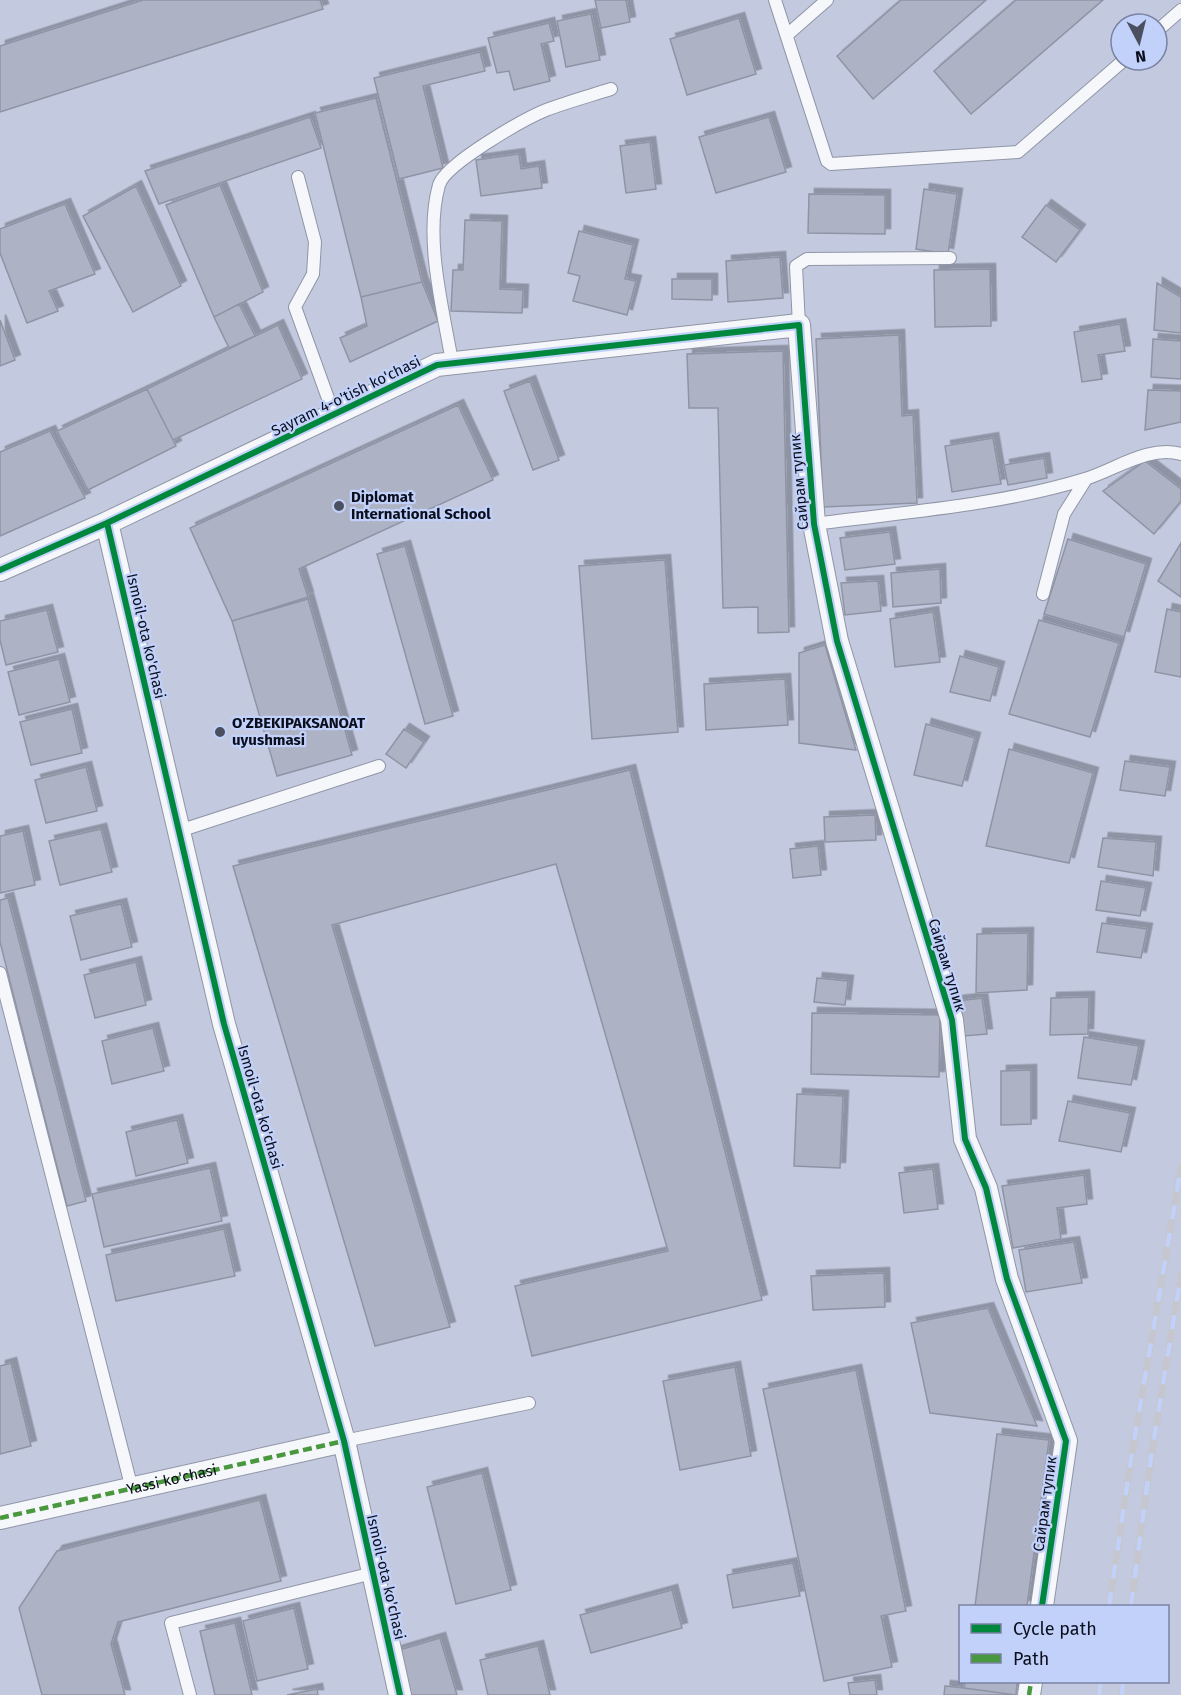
<svg xmlns="http://www.w3.org/2000/svg" width="1181" height="1695" font-family="'Fira Sans',sans-serif">
<style>
.building{fill:#adb3c5;stroke:#8f94a5;stroke-width:1.5;filter:url(#shadow)}
.lines{fill:none;stroke-linecap:round;stroke-linejoin:round}
.service-casing{stroke:#9095a6;stroke-width:14}
.minor-casing{stroke:#9095a6;stroke-width:24}
.service{stroke:#f6f7fa;stroke-width:12}
.minor{stroke:#f6f7fa;stroke-width:22}
.rail-casing{stroke:#c6c7ce;stroke-width:7}
.rail{stroke:#c2d1fa;stroke-width:4.5;stroke-dasharray:14;stroke-linecap:butt}
.quiet{stroke:#49973f;stroke-width:4.5;stroke-dasharray:9 4.5;stroke-linecap:butt}
.cycleway-casing{stroke:#c2d1fa;stroke-width:10}
.cycleway{stroke:#00873e;stroke-width:6}
.poi-dot{fill:#4b5061;stroke:#c2d1fa;stroke-width:2}
.labels{text-anchor:middle;dominant-baseline:central;stroke-width:4.5;stroke-linejoin:round;paint-order:stroke}
.street-label{font-size:15px;fill:#0b0f1d;stroke:#c2d1fa}
.poi-label{font-size:15px;font-weight:bold;fill:#0b0f1d;stroke:#c2d1fa;text-anchor:start}
</style>
<defs>
<filter id="shadow"><feDropShadow dx="5.5" dy="-5.5" stdDeviation="0" flood-color="#0004"/></filter>
</defs>
<rect width="100%" height="100%" fill="#c3cae0"/>
<path class="building" d="M143,0H320L323,9L0,112V46Z
M595,0H626L630,22L601,28Z
M901,0H986L873,99L837,56Z
M1016,0H1103L971,114L934,71Z
M591,14L600,60L566,67L557,21Z
M739,18L756,74L687,95L670,39Z
M549,23L554,41L541,44L550,81L514,90L509,71L497,73L488,38Z
M480,52L485,71L423,86L443,168L399,179L374,78Z
M376,98L422,282L361,297L315,113Z
M310,117L321,148L159,204L145,171Z
M769,117L786,172L716,193L699,137Z
M650,142L656,189L626,193L620,146Z
M519,154L521,169L539,166L542,188L481,196L476,160Z
M220,185L263,292L214,317L166,205Z
M136,186L181,286L133,312L83,216Z
M924,189L957,194L948,254L916,249Z
M809,194L885,195V234L808,233Z
M65,204L95,274L49,291L58,311L27,323L0,253V229Z
M1046,205L1080,230L1056,262L1022,237Z
M465,220L502,221L500,289L523,290L522,313L451,311L453,270H463Z
M579,231L633,245L625,279L636,281L627,315L573,301L580,276L568,273Z
M780,257L783,298L728,302L726,261Z
M990,269L991,326L935,327L934,270Z
M672,279H712V300L672,299Z
M422,282L438,321L350,362L340,338L367,326L361,297Z
M1157,283L1181,297V333L1154,330Z
M239,304L255,336L229,348L214,317Z
M0,320L15,360L0,366Z
M1120,324L1125,351L1098,355L1102,379L1082,382L1074,332Z
M278,325L302,379L173,440L147,389Z
M899,335L902,416L913,415L917,503L823,507L816,339Z
M1153,339L1181,341V379L1151,377Z
M783,351L789,632L758,633V607L723,608L718,408H689L687,354Z
M530,381L559,460L533,470L504,391Z
M147,389L176,446L88,490L57,431Z
M1148,390L1181,391V422L1145,430Z
M458,405L493,480L299,569L308,597L232,621L190,528Z
M50,431L85,498L0,536V452Z
M993,438L1001,484L952,492L945,446Z
M1044,458L1047,478L1008,485L1004,465Z
M1145,461L1181,489V501L1154,534L1103,491Z
M890,532L895,564L845,570L840,538Z
M1068,539L1146,564L1124,637L1044,614Z
M1181,543V597L1158,581Z
M405,546L453,716L425,724L377,554Z
M665,560L678,732L592,739L579,566Z
M940,569L941,603L893,607L891,573Z
M878,581L881,611L845,615L841,583Z
M308,599L352,755L277,776L232,621Z
M1167,609L1181,612V677L1155,672Z
M47,610L58,652L6,665L0,640V621Z
M933,612L940,662L895,667L890,619Z
M1039,620L1119,643L1090,737L1009,714Z
M825,645L856,750L799,743V653Z
M960,656L999,667L990,701L950,692Z
M59,659L70,702L19,715L8,672Z
M785,679L788,725L706,730L704,684Z
M72,709L82,753L31,765L20,722Z
M926,724L975,738L962,786L914,775Z
M404,729L424,742L406,768L386,754Z
M1009,749L1093,773L1069,863L986,846Z
M1125,761L1170,767L1165,796L1120,790Z
M86,767L97,811L46,823L35,780Z
M630,770L762,1300L532,1356L515,1286L668,1251L556,864L332,925L450,1327L375,1346L233,866Z
M875,815L876,840L825,842L824,817Z
M101,829L112,872L60,885L49,841Z
M23,831L35,885L0,893V836Z
M1103,838L1156,842L1153,876L1098,867Z
M818,846L821,875L793,878L790,849Z
M1101,881L1146,888L1140,916L1096,910Z
M8,898L86,1201L67,1206L0,942V900Z
M121,904L132,947L81,960L70,916Z
M1102,923L1147,929L1141,958L1097,952Z
M1028,933L1027,990L976,993L977,934Z
M136,962L146,1005L95,1018L84,975Z
M817,978L848,981L845,1005L814,1002Z
M1089,997L1088,1034L1050,1035L1051,998Z
M982,998L987,1034L963,1036L957,1001Z
M812,1013L940,1015L939,1077L811,1074Z
M153,1028L164,1071L112,1084L102,1041Z
M1084,1037L1139,1046L1131,1085L1078,1078Z
M1031,1070V1124L1001,1125V1071Z
M797,1094L843,1096L840,1168L794,1166Z
M1068,1101L1130,1113L1121,1152L1059,1141Z
M177,1120L188,1163L136,1176L126,1132Z
M210,1168L222,1221L104,1247L92,1194Z
M933,1169L938,1209L904,1213L899,1173Z
M1084,1175L1087,1204L1057,1208L1061,1239L1013,1248L1002,1186Z
M224,1229L235,1276L116,1301L106,1255Z
M1074,1242L1082,1283L1026,1292L1019,1250Z
M884,1273L885,1307L813,1310L811,1276Z
M988,1308L1037,1426L930,1413L911,1323Z
M11,1363L31,1446L0,1454V1366Z
M735,1367L751,1456L680,1470L663,1381Z
M856,1370L906,1611L881,1616L892,1667L824,1681L763,1389Z
M997,1434L1049,1440L1027,1606H975Z
M482,1473L511,1590L456,1604L427,1487Z
M260,1500L281,1581L118,1622L111,1644L125,1695H42L19,1608L57,1551Z
M793,1563L800,1596L733,1608L727,1575Z
M672,1590L682,1628L591,1653L580,1615Z
M294,1608L308,1669L257,1681L243,1621Z
M235,1623L252,1695H215L200,1631Z
M440,1638L457,1695H409L396,1651Z
M538,1646L550,1695H488L480,1660Z
M875,1680L877,1695H850L848,1683Z
M965,1682H1017L1016,1695L964,1688Z
M945,1686L964,1688L1016,1695H944Z
M317,1689L318,1695H287Z"/>
<g class="lines">
<g class="service-casing">
<path id="service" d="M775,0L827,161L831,164L1018,152L1124,60
M1157,31L1181,10
M787,35L827,0
M298,177L315,242L313,274L295,307L334,415
M799,325L796,266L807,259L950,258
M452,362C443,309 424,238 439,185C445,164 524,119 546,110C567,102 589,96 611,89
M814,524C904,512 997,506 1085,479C1115,470 1148,445 1181,454
M1043,594L1064,514L1086,479
M179,831L379,766
M0,973L132,1489
M344,1441L529,1403
M190,1695L171,1623L373,1573"/>
</g>
<g class="minor-casing">
<path id="minor" d="M107,523L224,1024L344,1441L400,1695
M0,570L107,523L437,365L799,325L814,524L837,641L952,1020L965,1139L986,1188L1007,1279L1066,1441L1042,1606
M0,1518L344,1441
M1029,1695L1031,1682"/>
</g>
<use href="#service" class="service"/>
<use href="#minor" class="minor"/>
<g class="rail-casing">
<path id="rail" d="M1109,1606L1132,1453L1181,1168
M1131,1606L1151,1457L1181,1275
M1099,1695L1101,1682
M1122,1695L1123,1682"/>
</g>
<use href="#rail" class="rail"/>
<g class="quiet">
<path id="s1" d="M0,1518L344,1441"/>
<path d="M1029,1695L1031,1682"/>
</g>
<g class="cycleway-casing">
<path id="cycleway" d="M107,523L224,1024L344,1441L400,1695
M0,570L107,523L437,365L799,325L814,524L837,641L952,1020L965,1139L986,1188L1007,1279L1066,1441L1042,1606"/>
</g>
<use href="#cycleway" class="cycleway"/>
</g>
<g class="poi-dot">
<circle cx="339" cy="506" r="6"/>
<circle cx="220" cy="732" r="6"/>
</g>
<g class="labels">
<g class="street-label">
<text transform="translate(346 396) rotate(-26)">Sayram 4-o'tish ko'chasi</text>
<text transform="translate(799 482) rotate(-95)">Сайрам тупик</text>
<text transform="translate(146 636) rotate(77)">Ismoil-ota ko'chasi</text>
<text transform="translate(947 965) rotate(73)">Сайрам тупик</text>
<text transform="translate(260 1107) rotate(74)">Ismoil-ota ko'chasi</text>
<text stroke="none"><textPath href="#s1" startOffset="176">Yassi ko'chasi</textPath></text>
<text transform="translate(1045 1504) rotate(-82)">Сайрам тупик</text>
<text transform="translate(386 1577) rotate(77)">Ismoil-ota ko'chasi</text>
</g>
<g class="poi-label">
<text x="351" y="497">Diplomat<tspan x="351" dy="17">International School</tspan></text>
<text x="232" y="723">O'ZBEKIPAKSANOAT<tspan x="232" dy="17">uyushmasi</tspan></text>
</g>
</g>
<rect x="959" y="1605" width="210" height="78" fill="#c2d1fa" stroke="#7983a2" stroke-width="1.5"/>
<rect x="971" y="1624" width="30" height="9" fill="#00873e" stroke="#7983a2" stroke-width="1.5"/>
<text x="1013" y="1635" font-size="18" fill="#0b0f1d">Cycle path</text>
<rect x="971" y="1654" width="30" height="9" fill="#49973f" stroke="#7983a2" stroke-width="1.5"/>
<text x="1013" y="1665" font-size="18" fill="#0b0f1d">Path</text>
<g transform="translate(1139 42) rotate(173)"><circle r="28" fill="#c2d1fa" stroke="#7983a2" stroke-width="1.5"/>
<path d="M0-4.5L10 22L0 15L-10 22Z" fill="#4b5061"/>
<text y="-9" font-size="16" font-weight="bold" text-anchor="middle" fill="#0b0f1d">N</text>
</g>
</svg>
